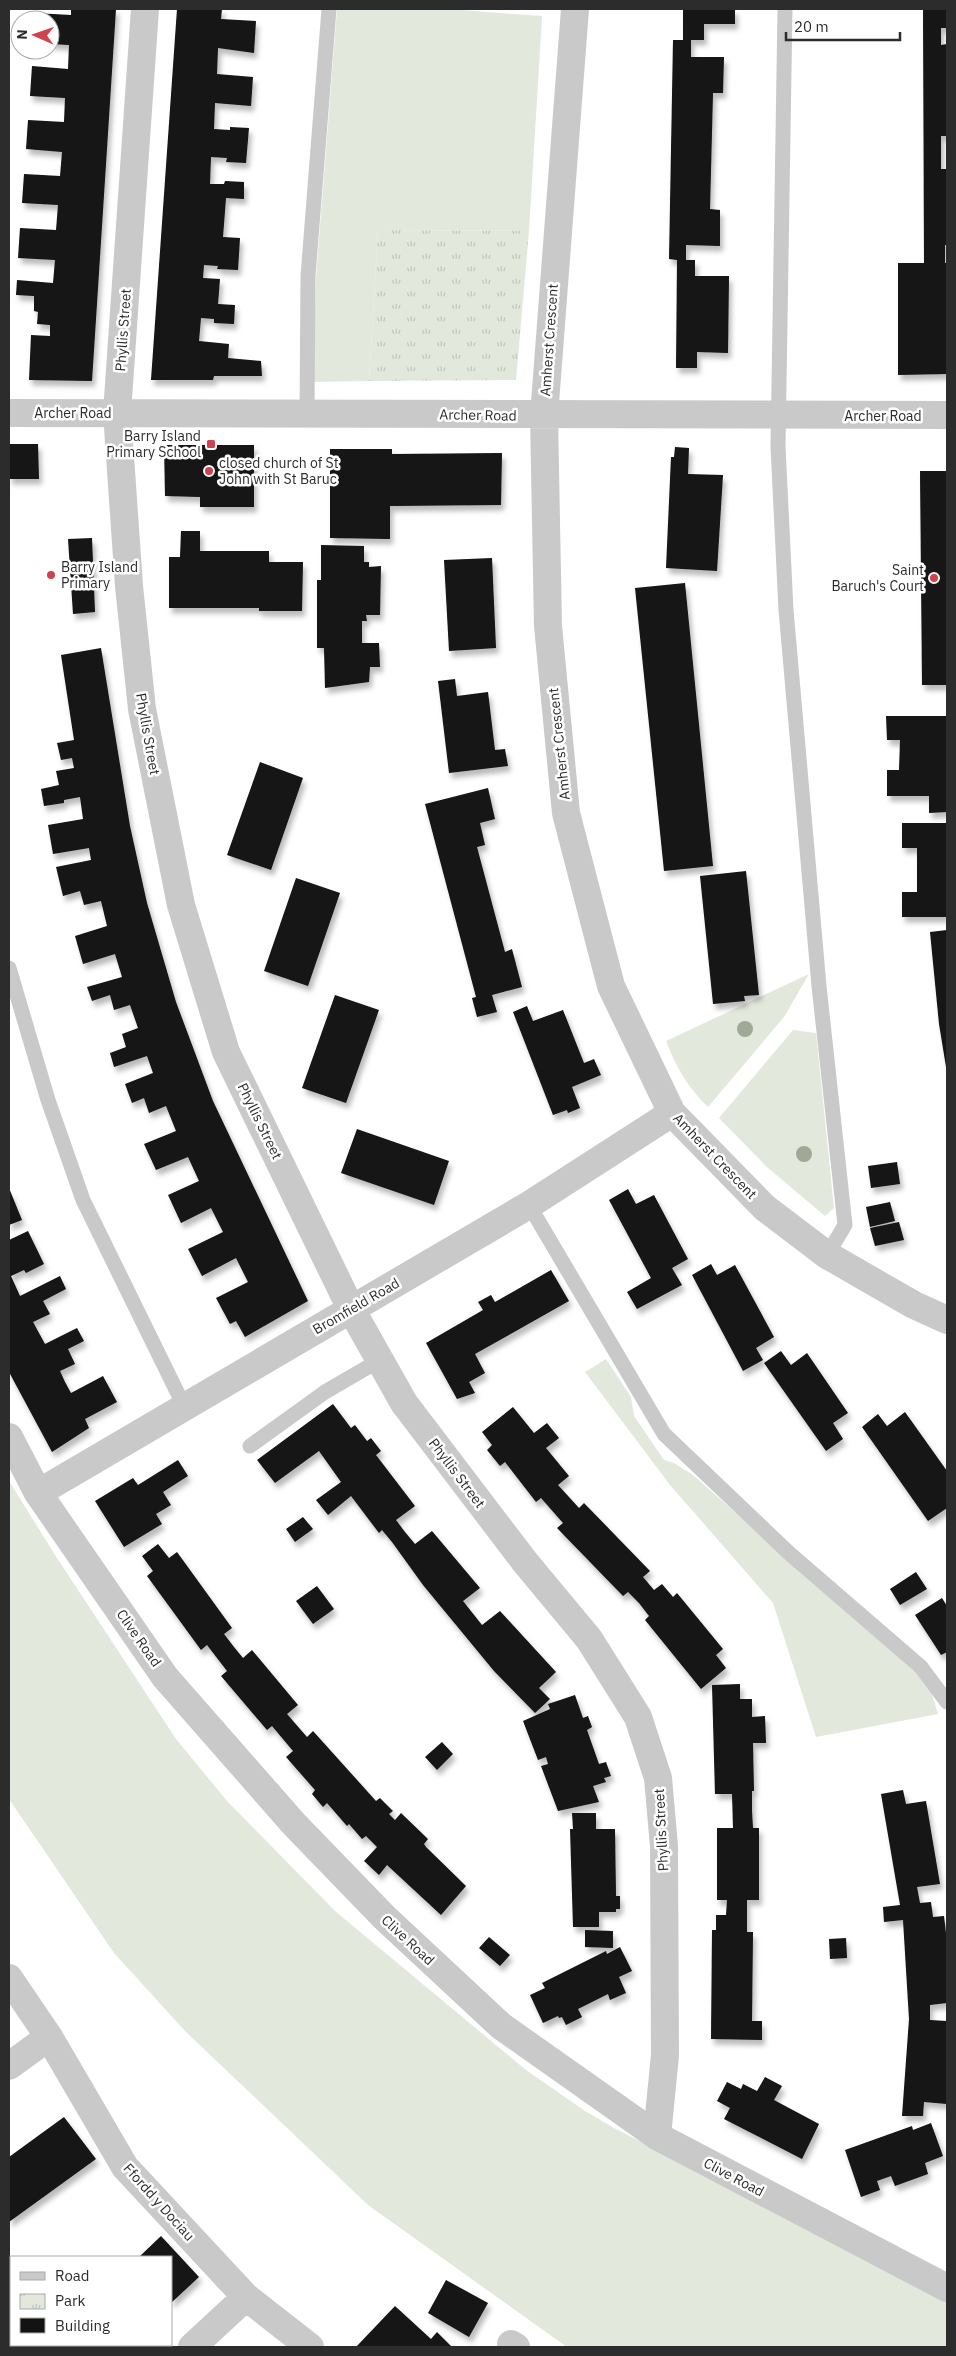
<svg xmlns="http://www.w3.org/2000/svg" width="956" height="2356" font-family="'IBM Plex Sans',sans-serif">
<style>
.grass{fill:#e2e8db}
.park{fill:url(#park-tufts)}
.building{fill:#131313;filter:url(#shadow)}
.lines{fill:none;stroke-linecap:round;stroke-linejoin:round}
.lane{stroke:#c9c9c9;stroke-width:15}
.street{stroke:#c9c9c9;stroke-width:28}
.tree{fill:#9fa996}
.poi-dot{fill:#ce434e;stroke:#fff;stroke-width:2}
.labels{text-anchor:middle;dominant-baseline:central;stroke-width:5;stroke-linejoin:round;paint-order:stroke}
.street-label{font-size:14px;fill:#2c2c2c;stroke:#fff}
.poi-label{font-size:14px;fill:#2c2c2c;stroke:#fff;text-anchor:end}
</style>
<defs>
<pattern id="park-tufts" width="24" height="20" patternUnits="userSpaceOnUse" patternTransform="scale(1.25)"><rect width="24" height="20" fill="#e2e8db"/><path d="M3 7l-1-3M5 7V3M7 7l1-3M15 17l-1-3M17 17v-4M19 17l1-3" fill="none" stroke="#c2c7bc"/></pattern>
<filter id="shadow"><feDropShadow dx="3" dy="5.5" stdDeviation="2.5" flood-color="#0004"/></filter>
</defs>
<rect width="100%" height="100%" fill="#fff"/>
<path class="grass" d="M337,9H447L542,16L529,231L378,230L369,381L313,382L316,278Z
M809,974L784,1017L708,1107C688,1088 676,1067 666,1041Z
M793,1030L816,1033L834,1208L825,1216L768,1168L719,1118Z
M606,1359L631,1397L634,1416L664,1460L674,1463L693,1475L919,1675L932,1694L938,1714L816,1737L773,1603L670,1485L585,1372Z
M9,1481L55,1555L176,1739L227,1801L335,1911L526,2070L585,2111L614,2128L947,2297V2347H567L368,2205L185,2031L114,1953L9,1799Z"/>
<path class="park" d="M378,230L529,231L516,380L369,381Z"/>
<path class="building" d="M71,9H116L92,381L29,380L31,335L50,336V325L37,324L38,312L34,311V296L16,295L17,280L53,283L55,260L18,258L20,228L56,230L58,205L22,203L24,174L60,176L62,152L26,149L28,120L64,122L65,98L30,96L32,66L68,69L69,45L50,44V20H34L35,13L71,15Z
M177,9H222L221,19L256,21L254,53L218,48L217,74L253,77L251,106L215,103L214,129L230,130V127L249,128L246,163L226,162L227,158L211,157L210,184H224L225,181L244,182V199L226,198L223,237L240,238L238,270L217,269L218,266L204,265L203,278L220,279L218,304L235,305L234,324L214,323V319L201,318L199,341L229,344L228,358L261,361L262,376H214L213,380H151Z
M683,9H735V24H704V40H691V57H724L723,93H713L710,209L720,210V246L686,245V260H695V276H729L728,353L697,352V368H676L677,260L669,259L673,40H683Z
M923,9H947V28H941V45L947,44V136H941V169H947V245H945V263H947V374L898,375V263H924Z
M9,444H38L39,479H9Z
M164,445H254V507H200V497L165,496Z
M675,447L689,448L688,474L723,475L717,571L666,568L671,457H674Z
M330,449H392V454L502,453L501,505L390,506V539L330,538Z
M920,471H947V685H922Z
M181,531H200V551H269V562H303L302,611H259V608H169V557H180Z
M92,538L95,612L73,614L68,539Z
M321,545L364,546V562H369V567L381,566L380,615H366L367,621H362V643H379L380,667H370L369,682L325,688L324,648H317V580H321Z
M492,558L496,648L449,651L444,560Z
M685,583L713,866L664,871L635,588Z
M101,648L130,826L147,903L176,1002L213,1101L308,1301L245,1337L236,1321L230,1324L216,1298L248,1282L236,1258L202,1276L188,1249L223,1232L211,1208L181,1223L168,1195L199,1181L188,1157L156,1170L144,1144L176,1131L166,1106L149,1113L144,1098L132,1103L125,1084L153,1073L147,1056L114,1067L110,1053L126,1047L122,1034L138,1028L130,1005L114,1010L110,995L92,1001L87,987L122,977L115,954L83,964L75,936L107,926L101,901L84,905L80,891L63,896L56,867L91,860L89,848L53,854L48,825L83,819L80,797L64,800V803L44,806L41,789L59,785L56,771L74,768L72,758L61,760L57,743L74,740L61,655Z
M455,679L457,696L488,692L495,750L505,749L508,766L449,773L438,681Z
M886,716H947V812L929,813V796H887V770H899L900,740H887Z
M260,762L303,778L271,870L227,855Z
M488,788L495,819L480,823L485,845L477,847L505,952L512,949L522,987L492,995L497,1012L477,1017L472,998L476,997L425,804Z
M902,823H947V917H902V892H917V848H902Z
M746,871L759,995L744,996L745,1001L713,1004L700,876Z
M296,878L340,893L308,986L264,971Z
M947,930V1067H946L939,1024L930,932Z
M335,995L379,1010L346,1103L302,1088Z
M527,1006L533,1021L563,1010L584,1063L594,1059L601,1075L572,1087L580,1108L568,1113L567,1110L553,1115L513,1012Z
M357,1129L449,1161L434,1205L341,1173Z
M897,1162L900,1184L871,1188L868,1166Z
M9,1188L22,1220L9,1225Z
M628,1189L636,1204L654,1195L688,1259L672,1268L682,1285L637,1309L627,1292L651,1278L609,1200Z
M890,1202L895,1221L870,1227L866,1207Z
M899,1222L904,1240L875,1246L870,1228Z
M28,1231L44,1264L26,1273L24,1270L11,1276L20,1296L60,1276L66,1289L43,1301L50,1314L33,1322L45,1344L77,1328L84,1341L68,1349L75,1364L60,1371L65,1382L71,1393L103,1376L117,1402L85,1419L89,1428L52,1452L9,1372V1240Z
M711,1264L717,1275L735,1265L774,1337L756,1348L763,1360L743,1371L692,1275Z
M551,1270L569,1301L475,1354L485,1373L469,1382L475,1393L457,1399L426,1343L483,1310L478,1302L491,1295L495,1302Z
M781,1351L791,1365L807,1353L848,1413L833,1423L843,1439L826,1451L764,1363Z
M333,1404L351,1428L355,1425L367,1441L371,1438L381,1451L376,1455L415,1506L396,1520L405,1532L415,1544L432,1531L480,1588L463,1601L482,1625L500,1611L556,1672L539,1688L550,1699L535,1713L494,1671L423,1585L392,1542L382,1530L379,1533L351,1496L328,1515L316,1500L341,1482L319,1451L275,1483L257,1460Z
M513,1407L534,1433L547,1423L559,1438L546,1448L569,1476L558,1485L569,1497L579,1508L584,1503L650,1571L643,1577L654,1590L662,1584L673,1597L677,1593L723,1649L716,1655L726,1668L701,1689L645,1620L649,1616L639,1603L628,1592L623,1596L557,1528L563,1523L541,1498L536,1502L505,1462L500,1466L487,1450L492,1445L482,1432Z
M905,1412L947,1471V1508L928,1521L862,1427L878,1414L887,1426Z
M178,1460L188,1476L163,1492L171,1505L156,1514L162,1524L124,1547L95,1501L133,1478L138,1485Z
M303,1517L313,1529L295,1542L286,1529Z
M158,1544L169,1558L177,1552L232,1628L224,1634L234,1647L243,1658L252,1650L298,1705L287,1714L307,1737L313,1731L376,1801L380,1798L393,1811L389,1814L395,1820L401,1813L428,1839L424,1844L426,1847L466,1886L441,1915L387,1865L379,1875L364,1861L377,1847L366,1836L362,1839L349,1824L347,1826L327,1803L323,1807L312,1794L315,1790L286,1757L293,1751L272,1726L267,1730L221,1676L227,1671L207,1645L201,1650L147,1576L153,1571L142,1556Z
M916,1572L927,1589L900,1605L890,1589Z
M317,1586L334,1609L313,1624L296,1601Z
M942,1598L947,1606V1652L941,1655L915,1615Z
M740,1684V1699H752V1717L765,1716L766,1743H753L754,1791H752V1811L753,1828H759V1900H747V1932H753L752,2021H762V2040L711,2039L712,1930H716V1915H726L727,1900H717V1828H733L732,1794H715L712,1685Z
M575,1695L583,1718L588,1716L592,1727L587,1730L599,1764L606,1762L611,1776L604,1778L606,1782L593,1786L599,1802L558,1811L541,1766L548,1764L546,1757L538,1760L523,1721L550,1709L548,1704Z
M442,1742L453,1754L437,1770L425,1757Z
M903,1790L906,1804L926,1801L940,1884L917,1887L920,1903L931,1902L933,1917L944,1916L947,1942V2003L930,2005V2020L947,2021V2104L924,2102L923,2116H902L909,2019L903,1920L884,1922L883,1907L900,1905L881,1794Z
M572,1813H596V1829H615L616,1896H620V1909H616V1912H599V1927H573L570,1829H573Z
M585,1930L613,1931V1948L585,1947Z
M489,1937L510,1955L500,1966L479,1948Z
M846,1938L847,1958L830,1959L829,1939Z
M620,1947L632,1971L619,1977L626,1993L610,2000L608,1994L578,2009L582,2017L566,2025L562,2017L559,2018L558,2016L543,2023L530,1995L545,1988L542,1983L606,1951L607,1954Z
M765,2077L782,2086L774,2100L819,2124L802,2159L724,2119L730,2108L717,2101L727,2082L741,2089L743,2084L757,2091Z
M64,2117L96,2159L9,2222V2157Z
M931,2123L943,2156L925,2163L928,2174L895,2186L891,2176L877,2181L880,2190L861,2197L845,2150L912,2126L913,2130Z
M161,2236L199,2277L171,2303V2257H139Z
M446,2280L488,2303L469,2337L428,2313Z
M395,2306L431,2339L437,2332L452,2347H356Z
M45,2345H106L103,2347H48Z"/>
<g class="lines">
<path class="lane" d="M785,9L778,447L786,610L819,986L845,1225L827,1255
M307,414L308,276L329,9
M9,968L48,1100L83,1200L184,1406
M529,1205L664,1434L789,1553L921,1667L947,1702
M250,1446L325,1392L380,1360"/>
<path class="street" d="M145,9L117,413L129,586L142,709L181,905L226,1052L351,1309L404,1403L525,1562L589,1639L638,1717L658,1778L664,1846L665,2055L657,2136
M575,9L544,416L548,626L566,813L611,986L672,1113L765,1208L827,1255L914,1305L947,1320
M9,413L947,415
M9,1437L38,1493L165,1677L294,1824L384,1917L501,2026L657,2136L947,2288
M38,1493L529,1205L672,1113
M9,1978L49,2037L125,2167L246,2297L310,2347
M9,2066L49,2037
M511,2344L516,2347
M192,2347L246,2297"/>
</g>
<g class="tree">
<circle cx="745" cy="1029" r="8"/>
<circle cx="804" cy="1154" r="8"/>
</g>
<g class="poi-dot">
<rect x="206" y="439" width="10" height="10" rx="2.5"/>
<circle cx="209" cy="471" r="5"/>
<circle cx="51" cy="575" r="5"/>
<circle cx="934" cy="578" r="5"/>
</g>
<g class="labels">
<g class="street-label">
<text transform="translate(123 330) rotate(-86)">Phyllis Street</text>
<text transform="translate(549 340) rotate(-86)">Amherst Crescent</text>
<text x="73" y="413">Archer Road</text>
<text transform="translate(478 415) rotate(1)">Archer Road</text>
<text x="883" y="416">Archer Road</text>
<text transform="translate(148 734) rotate(80)">Phyllis Street</text>
<text transform="translate(559 744) rotate(-96)">Amherst Crescent</text>
<text transform="translate(260 1121) rotate(64)">Phyllis Street</text>
<text transform="translate(715 1156) rotate(46)">Amherst Crescent</text>
<text transform="translate(356 1306) rotate(-30)">Bromfield Road</text>
<text transform="translate(457 1473) rotate(53)">Phyllis Street</text>
<text transform="translate(139 1638) rotate(55)">Clive Road</text>
<text transform="translate(661 1830) rotate(-93)">Phyllis Street</text>
<text transform="translate(408 1940) rotate(43)">Clive Road</text>
<text transform="translate(734 2177) rotate(28)">Clive Road</text>
<text transform="translate(159 2202) rotate(48)">Ffordd y Dociau</text>
</g>
<g class="poi-label">
<text x="201" y="436">Barry Island<tspan x="201" dy="16">Primary School</tspan></text>
<text x="219" y="463" text-anchor="start">closed church of St<tspan x="219" dy="16">John with St Baruc</tspan></text>
<text x="61" y="567" text-anchor="start">Barry Island<tspan x="61" dy="16">Primary</tspan></text>
<text x="924" y="570">Saint<tspan x="924" dy="16">Baruch's Court</tspan></text>
</g>
</g>
<rect width="956" height="2356" fill="none" stroke="#2c2c2c" stroke-width="20"/>
<rect x="10" y="2256" width="162" height="90" fill="#ffffff" stroke="#ababab"/>
<rect x="20" y="2272" width="25" height="8" fill="#c9c9c9" stroke="#ababab"/>
<text x="55" y="2281" font-size="15" fill="#2c2c2c">Road</text>
<rect x="20" y="2294" width="25" height="15" fill="url(#park-tufts)" stroke="#ababab"/>
<text x="55" y="2306" font-size="15" fill="#2c2c2c">Park</text>
<rect x="20" y="2318" width="25" height="15" fill="#131313" stroke="#ababab"/>
<text x="55" y="2331" font-size="15" fill="#2c2c2c">Building</text>
<g transform="translate(35 35) rotate(272)"><circle r="24" fill="#ffffff" stroke="#ababab"/>
<path d="M0-4L9 19L0 12L-9 19Z" fill="#ce434e"/>
<text y="-8" font-size="14" font-weight="bold" text-anchor="middle" fill="#2c2c2c">N</text>
</g>
<path d="M786 32v8h114v-8" fill="none" stroke="#2c2c2c" stroke-width="2.5"/>
<text x="794" y="32" font-size="15" fill="#2c2c2c" stroke="#ffffff" stroke-width="4" paint-order="stroke">20 m</text>
</svg>
